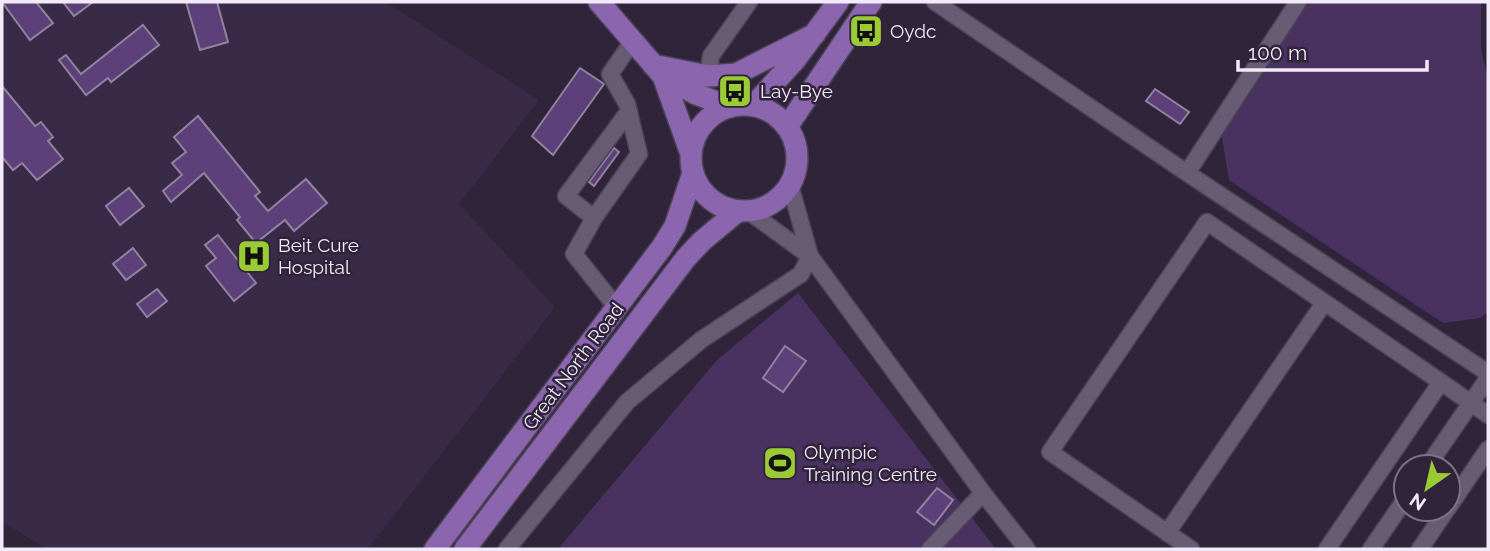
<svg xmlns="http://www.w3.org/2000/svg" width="1490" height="551" font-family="Raleway,sans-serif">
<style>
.built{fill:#392b47}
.green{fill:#4a3260}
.building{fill:#5d3f79;stroke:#90839e;stroke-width:2}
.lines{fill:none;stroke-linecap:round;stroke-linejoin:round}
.minor-casing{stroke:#4b4255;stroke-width:19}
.major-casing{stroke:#4b4255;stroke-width:24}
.minor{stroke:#685c75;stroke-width:16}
.major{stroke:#8b65ae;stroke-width:21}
.labels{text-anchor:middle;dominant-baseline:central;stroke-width:5;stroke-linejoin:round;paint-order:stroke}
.poi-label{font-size:19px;fill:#f1eaf9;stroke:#2f243a;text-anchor:start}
.street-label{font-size:19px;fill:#f1eaf9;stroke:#2f243a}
</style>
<rect width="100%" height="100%" fill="#2f243a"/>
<path class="built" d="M2,2H385L539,100L459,204L555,307L368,549H46L2,521Z"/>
<path class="green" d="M1308,2H1481V50L1488,79V312L1480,318L1443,323L1229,180L1221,132Z
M798,293L996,549H558L717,360Z"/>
<path class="building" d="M2,2H36L53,23L30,40Z
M63,2H93L74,16Z
M186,2H217L228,42L200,50Z
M143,25L159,45L111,82L108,78L86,95L59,60L66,55L81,74Z
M580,68L604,84L553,155L532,136Z
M2,86L35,126L41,122L53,137L48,141L63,159L37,180L22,163L13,170L2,157Z
M1155,89L1189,112L1180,124L1146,101Z
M198,116L260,192L255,196L268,211L306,179L327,203L294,231L285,220L256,243L237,220L240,217L204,173L171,202L163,191L182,175L172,163L186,152L174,137Z
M614,148L619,152L594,186L589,182Z
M129,188L144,206L120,225L106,206Z
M218,235L256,283L234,301L206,266L216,258L205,245Z
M133,248L146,265L126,280L113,264Z
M157,289L167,301L147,317L137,304Z
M785,346L806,361L783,392L763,378Z
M937,488L953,500L934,525L917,512Z"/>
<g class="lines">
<g class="minor-casing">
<path id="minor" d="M935,2L1187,173L1488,373
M708,76L711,56L749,2
M1187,173L1298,2
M748,211L810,256L983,493L1027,549
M594,218L566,196L629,111
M617,308L574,254L594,218L639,154L627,104L610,74L633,41
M1441,382L1488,415
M1427,467L1488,378
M1448,508L1488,449
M1167,533L1324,303
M507,549L627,402L701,340L801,274L810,256L790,185
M930,549L983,493
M1191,549L1050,452L1207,222L1441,382L1327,549
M1371,549L1406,498
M1420,549L1447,509"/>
</g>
<g class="major-casing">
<path id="major" d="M599,2L663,76L696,94L730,107
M653,65L708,76L736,74L815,34
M663,76L691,154
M691 158a53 53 0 1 1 106 0a53 53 0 1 1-106 0Z
M753,106L795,60L838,2
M787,127L871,2
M435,549L662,247L675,226L693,173
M465,549L686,258L702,241L738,211"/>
</g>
<use href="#minor" class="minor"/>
<use href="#major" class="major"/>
</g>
<defs>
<g id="bus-square" transform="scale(1.75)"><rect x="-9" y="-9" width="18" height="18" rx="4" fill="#9acb35" stroke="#2f243a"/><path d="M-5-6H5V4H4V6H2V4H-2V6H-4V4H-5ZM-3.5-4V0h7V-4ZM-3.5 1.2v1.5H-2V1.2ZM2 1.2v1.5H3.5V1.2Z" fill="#111"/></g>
<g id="hospital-square" transform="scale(1.75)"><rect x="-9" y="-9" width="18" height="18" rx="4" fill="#9acb35" stroke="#2f243a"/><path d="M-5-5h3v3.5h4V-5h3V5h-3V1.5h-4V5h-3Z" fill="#111"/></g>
<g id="stadium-square" transform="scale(1.75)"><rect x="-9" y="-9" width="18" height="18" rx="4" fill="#9acb35" stroke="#2f243a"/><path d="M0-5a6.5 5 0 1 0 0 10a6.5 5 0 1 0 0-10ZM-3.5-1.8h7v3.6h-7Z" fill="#111"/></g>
</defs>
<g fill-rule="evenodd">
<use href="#bus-square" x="866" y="31"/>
<use href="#bus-square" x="735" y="91"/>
<use href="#hospital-square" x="254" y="256"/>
<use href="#stadium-square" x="780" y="463"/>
</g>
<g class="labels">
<g class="poi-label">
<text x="890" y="31">Oydc</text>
<text x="760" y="91">Lay-Bye</text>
<text x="278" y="245">Beit Cure<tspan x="278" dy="22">Hospital</tspan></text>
<text x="804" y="452">Olympic<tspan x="804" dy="22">Training Centre</tspan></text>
</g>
<g class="street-label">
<text transform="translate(573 366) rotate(-53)">Great North Road</text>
</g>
</g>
<rect width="1490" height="551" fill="none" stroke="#f1eaf9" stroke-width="7"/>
<g transform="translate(1427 488) rotate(214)"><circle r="33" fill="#2f243a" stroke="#7d7386" stroke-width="2"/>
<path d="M0-5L12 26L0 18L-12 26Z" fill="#9acb35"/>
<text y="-10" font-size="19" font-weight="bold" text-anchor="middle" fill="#f1eaf9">N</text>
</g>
<path d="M1238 60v10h189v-10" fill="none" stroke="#f1eaf9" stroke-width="3.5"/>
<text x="1248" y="60" font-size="21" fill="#f1eaf9" stroke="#2f243a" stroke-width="5" paint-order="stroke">100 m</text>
</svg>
